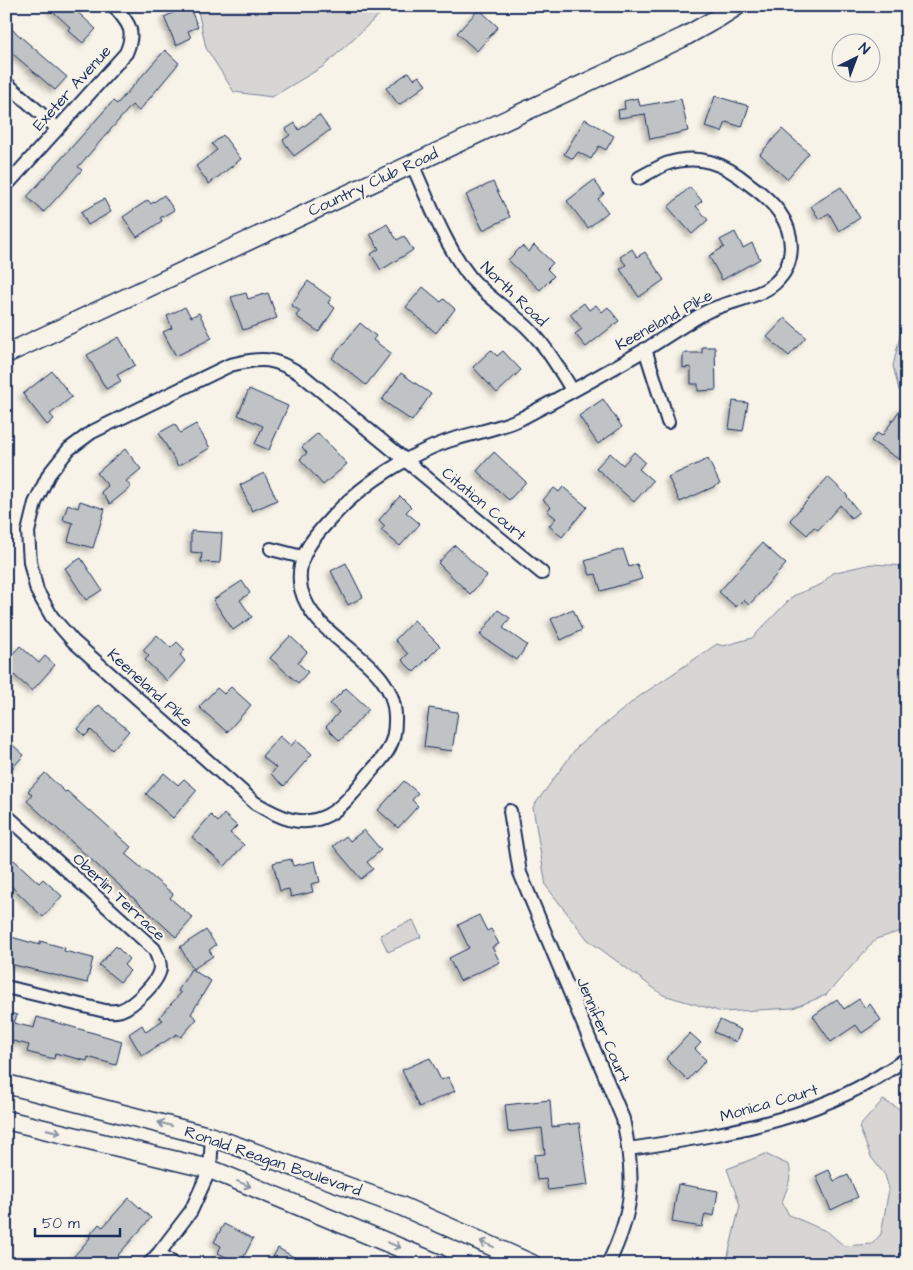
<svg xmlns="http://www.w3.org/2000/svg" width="913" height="1270" font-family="'Architects Daughter',sans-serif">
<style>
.green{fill:#d7d6d4;stroke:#798299}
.building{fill:#c0c3c5;stroke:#1b2f5e;filter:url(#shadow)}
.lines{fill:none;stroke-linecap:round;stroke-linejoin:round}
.street-casing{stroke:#1b2f5e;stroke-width:16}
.secondary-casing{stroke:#1b2f5e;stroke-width:21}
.street{stroke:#f7f3e8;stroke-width:12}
.secondary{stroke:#f7f3e8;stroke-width:18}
.oneway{stroke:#8991a3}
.labels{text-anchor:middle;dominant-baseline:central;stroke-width:4.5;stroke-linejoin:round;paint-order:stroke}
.street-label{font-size:16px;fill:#1b2f5e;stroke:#f7f3e8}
</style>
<defs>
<filter id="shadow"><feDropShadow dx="-3.5" dy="3.5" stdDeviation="2.5" flood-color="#0004"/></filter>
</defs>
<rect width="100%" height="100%" fill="#f7f3e8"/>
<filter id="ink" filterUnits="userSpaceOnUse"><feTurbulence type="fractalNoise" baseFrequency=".02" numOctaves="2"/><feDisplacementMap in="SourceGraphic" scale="10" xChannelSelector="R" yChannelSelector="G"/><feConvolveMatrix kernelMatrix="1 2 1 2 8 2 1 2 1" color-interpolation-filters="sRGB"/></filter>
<g filter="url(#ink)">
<path class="green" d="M197,6H393L381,13L324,66L272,97L234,92L206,48Z
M907,306V392L899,390L893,366Z
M871,564L907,566V929L876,939L826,995L793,1008L722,1012L663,995L588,940L546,886L533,807L577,747L637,698L717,644L723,646L752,638L793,596L822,584L832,573Z
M413,920L421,937L388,952L380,935Z
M883,1100L907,1113V1264H726L740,1205L727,1169L765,1154L789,1165C793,1177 786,1191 782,1202L789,1215L828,1232L844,1246L872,1244L881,1234L889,1189L885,1175L871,1157L859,1127Z"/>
<path class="building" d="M47,6H71L96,29L83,43L68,30L70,27Z
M189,6L198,27L188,31L191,38L176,45L164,17Z
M479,9L498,27L477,51L457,33Z
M6,24L67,77L55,90L6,48Z
M165,50L179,63L139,111L132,105L78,167L82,170L44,212L27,197L113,101L117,104Z
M409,72L414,79L419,76L426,85L399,105L386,88Z
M715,96L749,106L742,127L726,122L722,132L705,127Z
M638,98L640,106L681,99L688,131L650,139L645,114L619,118L618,110L625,109L624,101Z
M319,115L330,130L294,156L283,140L290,135L286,129L295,123L299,130Z
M585,119L614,136L606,150L599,146L591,159L578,152L573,159L564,154Z
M782,129L809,153L787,179L760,154Z
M223,135L241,159L209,184L196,166L217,150L212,144Z
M594,180L604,194L598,199L608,212L588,228L567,201Z
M493,182L510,217L483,230L466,195Z
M690,187L702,201L696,206L708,220L692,234L668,207Z
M841,187L860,218L839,231L829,213L819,219L811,206Z
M164,195L174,210L160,218L162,221L137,237L123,217L148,200L151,204Z
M104,199L111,212L88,225L81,212Z
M387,224L397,240L404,236L413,250L381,270L371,254L379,249L370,234Z
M735,232L743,248L752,243L760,259L722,280L709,256L724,247L720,240Z
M534,245L553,263L547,269L554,276L540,290L508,260L522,246L529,252Z
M632,249L637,257L645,252L664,280L639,297L620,269L626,265L620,257Z
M308,281L331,298L328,303L335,308L319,332L296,316L300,311L291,305Z
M423,287L441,302L444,299L455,309L436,333L406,307Z
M246,293L248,299L268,293L277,318L243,330L231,297Z
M584,303L589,310L596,305L602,312L608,307L619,321L586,347L575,334L582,329L570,314Z
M185,307L191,317L199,313L212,338L176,356L163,332L172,328L167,316Z
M785,318L806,337L789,356L767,337Z
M360,323L376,336L373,340L391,353L366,385L332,358Z
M119,337L135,365L117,375L121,381L106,389L87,355Z
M702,347H715L716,390L698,391V384H691V367L683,368V353H702Z
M491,350L497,356L503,351L521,370L497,393L473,367Z
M52,371L72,397L50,414L54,419L47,425L23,394Z
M401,373L431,394L412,421L382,400Z
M249,389L288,406L269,450L255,444L263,426L238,415Z
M603,399L622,427L598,444L579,416Z
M733,401L748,403L743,431L729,429Z
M901,408L907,412V450L900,460L871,441L877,433L882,436Z
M175,424L180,433L196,424L210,448L178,466L159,433Z
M318,433L347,464L323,485L300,459L307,453L302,447Z
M125,449L141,469L126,481L131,487L110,504L101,492L108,486L97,473Z
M494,452L526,482L509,500L477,471Z
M634,452L645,462L639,469L653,481L634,502L596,468L610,453L623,465Z
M708,459L720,484L680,502L668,477Z
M264,473L277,500L252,511L240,485Z
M828,477L848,496L847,497L859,512L851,518L840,505L818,530L814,527L807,535L790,520Z
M563,487L587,507L562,537L549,526L556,518L547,511L551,507L543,500L554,488L559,492Z
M400,496L411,507L406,512L420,524L400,546L381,530L385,526L379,520Z
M80,501L105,509L93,548L68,541L73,523L63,520L68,504L78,508Z
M191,531L222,533L220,563L201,562L202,553L191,552Z
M762,543L786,564L749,605L743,600L736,607L719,592Z
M455,545L487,576L470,594L438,563Z
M623,549L629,567L637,564L642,579L601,591L596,574L590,575L585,561Z
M81,558L102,590L86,600L65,568Z
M346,563L363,597L348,605L331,571Z
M242,581L250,593L240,600L252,617L233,630L213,600Z
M573,609L582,630L561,640L551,619Z
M498,610L510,618L503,628L527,645L517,660L480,635Z
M414,620L440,646L414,672L402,660L408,654L395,640Z
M157,635L171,648L177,642L185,650L180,655L185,661L167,681L145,660L149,656L143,650Z
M290,636L307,652L298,663L308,672L298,683L270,658Z
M20,646L39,663L45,656L55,665L32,691L6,668V661Z
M231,687L251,705L227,732L199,707L217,688L224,694Z
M346,688L369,709L340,741L326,727L339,712L330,704Z
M99,705L129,731L112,750L91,730L85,736L78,729Z
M429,708L458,712L452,751L424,747Z
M280,736L291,746L296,740L312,754L284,786L271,774L276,768L262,756Z
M6,739L24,755L6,775Z
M45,773L65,792L67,791L89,811L90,810L131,847L125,854L173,894L170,898L193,918L176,937L27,801L32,795L28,791Z
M164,773L178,785L184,779L197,790L173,818L146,794Z
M404,781L418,793L412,800L418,806L398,828L378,810Z
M224,814L237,826L230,833L244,845L225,866L192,837L211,815L218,822Z
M364,830L381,850L367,862L373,869L361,879L333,846L346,836L350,841Z
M291,859L293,866L315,861L320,882L311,884L313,892L291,897L289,889L280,891L273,863Z
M14,860L39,883L43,879L62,896L43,917L6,881V869Z
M479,915L487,931L491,929L499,944L492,947L500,962L460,981L449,958L469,948L458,925Z
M206,930L216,945L209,950L213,956L193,969L180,947Z
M11,937L40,945V941L65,948L64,951L93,958L87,983L6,963V955Z
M116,946L129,959L124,965L130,971L120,982L99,965Z
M191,969L211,981L191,1014L197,1019L181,1037L177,1034L142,1056L129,1034L142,1025L146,1032L163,1020L159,1017L181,993L178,991Z
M837,999L844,1009L859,999L865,1008L870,1004L881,1020L862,1033L856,1025L831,1042L813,1016Z
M6,1012L17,1015L14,1023L34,1028L37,1017L122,1041L116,1065L88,1057L87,1061L55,1053L54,1059L27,1052L29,1045L9,1040V1042H6Z
M720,1020L741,1030L736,1042L714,1032Z
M690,1033L701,1043L695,1049L706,1060L688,1080L666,1059Z
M430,1058L441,1080L448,1077L455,1091L419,1107L402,1070Z
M550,1100L552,1127L579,1123L588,1185L548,1190L546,1179L537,1180L534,1155L545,1154L542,1128L508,1132L505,1105Z
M829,1170L834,1181L848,1175L858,1197L831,1210L816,1176Z
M678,1184L718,1191L714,1216L705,1214L702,1227L672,1222Z
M129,1198L151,1218L110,1264H67L90,1238L89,1236L99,1224L103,1227Z
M224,1224L253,1239L240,1264L218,1253L221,1246L214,1242Z
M278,1248L306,1264H269Z"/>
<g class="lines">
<g class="street-casing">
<path id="street" d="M6,83L57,128
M412,164C429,201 444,244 470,277C484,294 502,305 519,320C542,339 557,365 572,390
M6,186L126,53C136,30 129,24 114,6
M645,349L668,422
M271,549L302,557
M542,573L302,375C274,357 262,357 230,365L92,432L69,449L49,474L35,503L28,532L30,562L37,591L52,617L73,641L255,803C279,817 301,829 328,815C346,805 360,784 374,768C388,753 395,742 395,721C398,658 315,645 301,589C294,556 316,534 337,512C364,483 410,454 448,441C472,433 499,429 522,418C564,396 607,372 648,348C667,336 685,324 704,313C724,302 759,298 775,283C796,264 795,234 779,212C771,201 760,192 749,184C724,163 698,153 666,164C657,168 648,173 639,178
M510,811L520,873L623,1119C635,1177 635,1209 608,1264
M6,815L154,949C157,955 160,960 160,968C159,982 133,1006 121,1010C116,1012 110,1011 105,1011L6,987
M629,1149C730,1133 822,1120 907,1058
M159,1253L174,1264
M149,1264L159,1253L191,1211L210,1169L212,1137"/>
</g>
<g class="secondary-casing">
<path id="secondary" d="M6,354L684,37L718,18L737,6
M6,1084L212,1137L401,1206L532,1264
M6,1120L210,1169L439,1264"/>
</g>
<use href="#street" class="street"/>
<use href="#secondary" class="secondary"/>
</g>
<defs><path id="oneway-shaft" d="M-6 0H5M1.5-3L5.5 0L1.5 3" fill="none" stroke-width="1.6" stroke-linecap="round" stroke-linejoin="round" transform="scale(1.25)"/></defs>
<g class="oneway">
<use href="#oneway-shaft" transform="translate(165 1124) rotate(-165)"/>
<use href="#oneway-shaft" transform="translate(54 1131) rotate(13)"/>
<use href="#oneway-shaft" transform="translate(244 1184) rotate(22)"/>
<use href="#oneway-shaft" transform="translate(487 1244) rotate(-156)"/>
<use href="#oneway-shaft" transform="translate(394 1245) rotate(22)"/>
</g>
</g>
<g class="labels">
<g class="street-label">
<text transform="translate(72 88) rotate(-48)">Exeter Avenue</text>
<text transform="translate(373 182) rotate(-25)">Country Club Road</text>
<text transform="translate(514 294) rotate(44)">North Road</text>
<text transform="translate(664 320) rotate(-29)">Keeneland Pike</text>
<text transform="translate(484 504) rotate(40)">Citation Court</text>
<text transform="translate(150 688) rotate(42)">Keeneland Pike</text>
<text transform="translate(119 897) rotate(43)">Oberlin Terrace</text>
<text transform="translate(603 1030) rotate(67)">Jennifer Court</text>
<text transform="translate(769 1103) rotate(-16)">Monica Court</text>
<text transform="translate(273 1161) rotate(19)">Ronald Reagan Boulevard</text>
</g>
</g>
<rect width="913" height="1270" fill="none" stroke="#f7f3e8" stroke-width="25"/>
<rect x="12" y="12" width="888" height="1245" fill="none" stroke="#1b2f5e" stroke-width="2" filter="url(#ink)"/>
<g transform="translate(856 58) rotate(42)"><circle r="24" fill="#f7f3e8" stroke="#9fa5b1"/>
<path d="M0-4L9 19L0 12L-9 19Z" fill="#1b2f5e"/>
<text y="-8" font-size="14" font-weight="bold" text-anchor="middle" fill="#1b2f5e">N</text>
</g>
<path d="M35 1228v8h85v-8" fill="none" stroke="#1b2f5e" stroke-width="2.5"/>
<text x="42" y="1228" font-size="15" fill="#1b2f5e" stroke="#f7f3e8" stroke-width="4" paint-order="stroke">50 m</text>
</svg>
